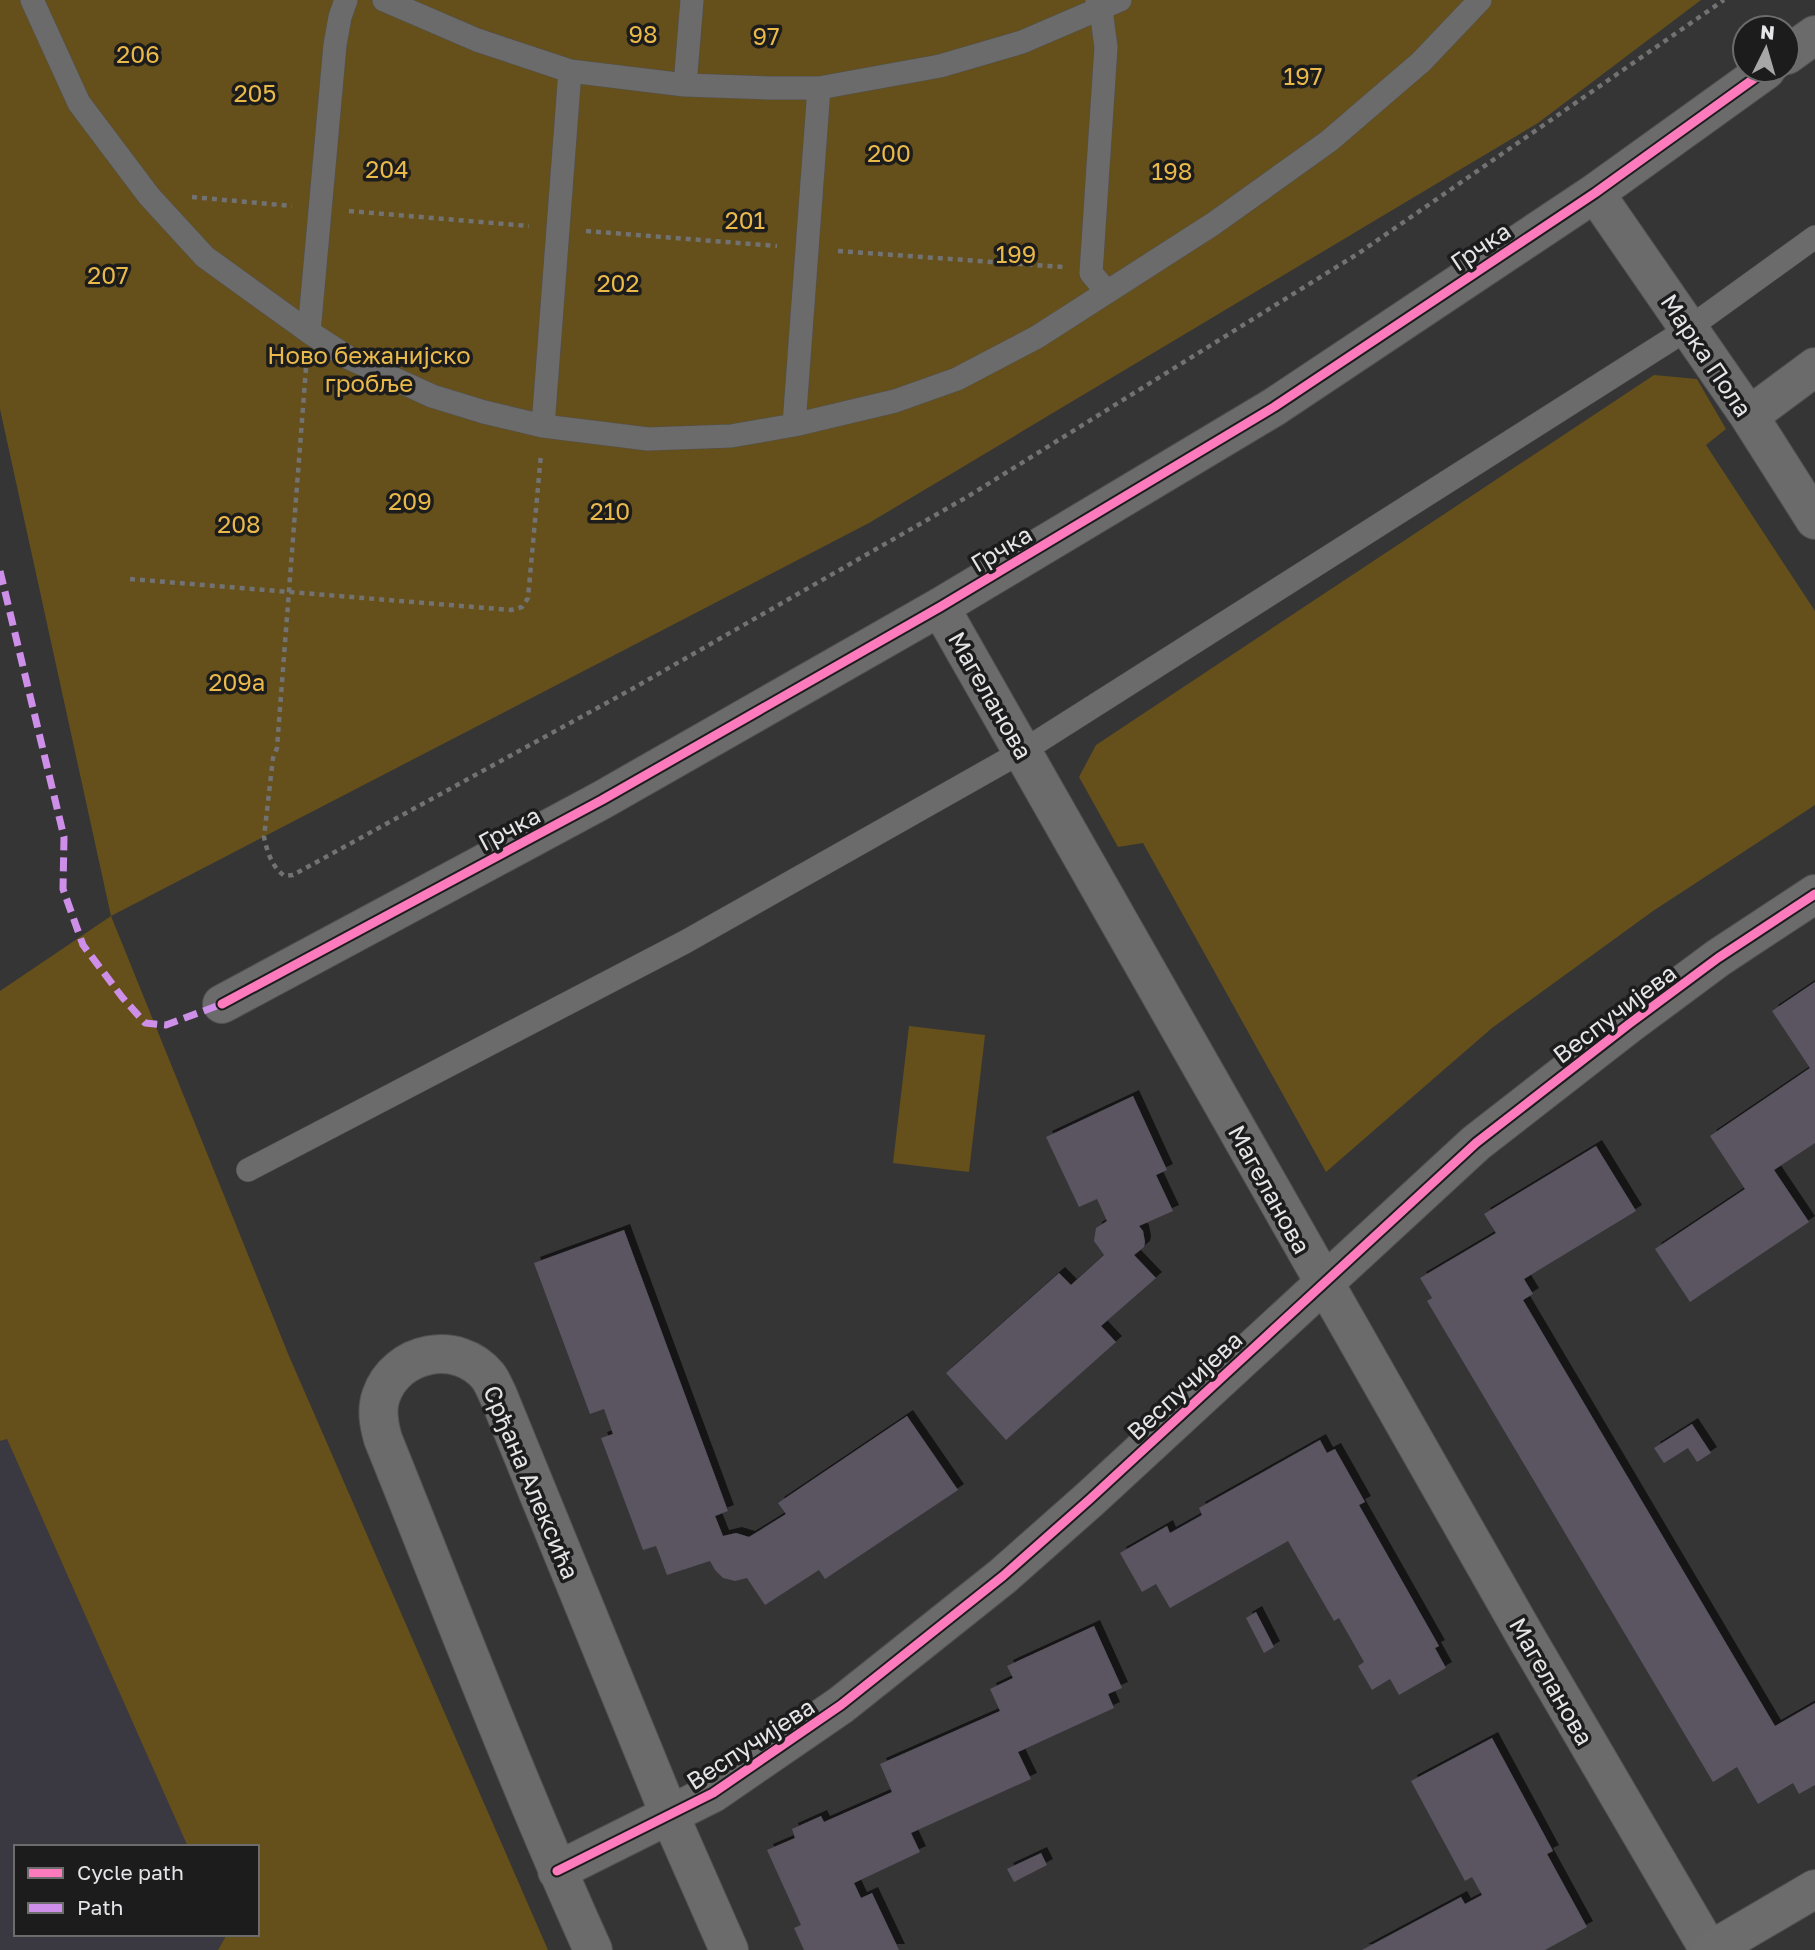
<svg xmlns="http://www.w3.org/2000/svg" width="1815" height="1950" font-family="'Golos Text',sans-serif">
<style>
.built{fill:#3a3840}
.green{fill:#65501b}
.building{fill:#5a5461;filter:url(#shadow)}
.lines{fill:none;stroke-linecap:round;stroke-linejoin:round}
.service-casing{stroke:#515152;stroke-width:24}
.minor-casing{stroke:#515152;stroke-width:40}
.secondary-casing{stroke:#515152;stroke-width:40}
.path{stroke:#727272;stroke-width:4.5;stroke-dasharray:5 5;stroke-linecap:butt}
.service{stroke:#6b6b6b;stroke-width:23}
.minor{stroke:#6b6b6b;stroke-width:38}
.secondary{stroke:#6c6c6d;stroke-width:38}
.quiet{stroke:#ce8fe9;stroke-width:7;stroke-dasharray:14 7;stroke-linecap:butt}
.cycleway-casing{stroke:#1c1c1d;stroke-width:13}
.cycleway{stroke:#fd7abc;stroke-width:9}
.labels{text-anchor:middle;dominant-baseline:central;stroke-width:7;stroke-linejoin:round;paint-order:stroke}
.park-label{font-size:24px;fill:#e9b94a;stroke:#1c1c1d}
.street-label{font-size:24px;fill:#e5e4e6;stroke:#1c1c1d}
</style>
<defs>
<filter id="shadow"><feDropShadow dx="6" dy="-6" stdDeviation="0" flood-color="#0009"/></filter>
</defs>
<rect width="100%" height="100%" fill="#353536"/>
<path class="built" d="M7,1439L188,1847H16V1934H227L218,1950H0V1442Z"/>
<path class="green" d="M0,0H1701L1538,123L869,523L111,916L289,1356L548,1950H218L227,1934H257V1847H188L7,1439L0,1441V991L111,916L0,409Z
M1654,375L1697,379L1726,429L1706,445L1815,611V805L1653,911L1492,1028L1326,1172L1143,843L1118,847L1079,777L1096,745Z
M909,1026L985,1035L969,1172L893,1163Z"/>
<path class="building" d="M1815,982V1143L1774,1170L1809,1222L1690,1302L1655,1249L1745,1189L1710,1136L1810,1068L1772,1011Z
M1133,1096L1167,1170L1156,1175L1173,1211L1139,1226L1143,1231L1145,1242L1144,1247L1134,1255L1156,1278L1101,1326L1116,1342L1006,1440L946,1373L1059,1273L1071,1285L1104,1255L1094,1241L1096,1228L1107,1221L1097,1199L1079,1207L1046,1137Z
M1596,1146L1636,1211L1524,1279L1533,1294L1523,1300L1775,1726L1815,1703V1785L1799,1794L1793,1783L1758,1804L1737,1767L1713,1782L1427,1301L1432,1298L1420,1278L1496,1233L1484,1214Z
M624,1230L728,1511L715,1516L723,1536L736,1533L749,1537L786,1514L778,1503L907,1416L958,1490L825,1579L819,1570L765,1605L747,1578L735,1581L723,1578L715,1570L710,1561L667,1575L656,1546L643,1550L601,1438L613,1434L604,1409L590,1414L534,1263Z
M1692,1424L1711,1453L1697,1462L1688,1448L1664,1463L1654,1448Z
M1320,1440L1327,1453L1335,1449L1365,1502L1359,1505L1439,1646L1435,1648L1446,1668L1399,1695L1390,1679L1372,1690L1358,1666L1364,1662L1339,1618L1334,1621L1288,1541L1170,1608L1156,1584L1142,1592L1120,1553L1167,1526L1170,1533L1202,1515L1199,1508Z
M1256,1612L1274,1647L1264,1653L1246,1618Z
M1094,1626L1122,1688L1108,1694L1114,1708L1018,1752L1031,1779L911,1833L920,1852L854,1883L861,1898L872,1893L899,1950H804L794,1928L801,1925L767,1850L795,1838L792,1829L821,1816L824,1822L892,1792L880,1764L1000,1711L990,1689L1013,1678L1007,1666Z
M1492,1738L1553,1851L1547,1854L1587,1927L1545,1950H1362L1461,1897L1465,1904L1482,1895L1472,1877L1465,1881L1411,1781Z
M1041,1853L1047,1865L1014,1882L1007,1869Z"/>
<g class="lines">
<g class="service-casing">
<path id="service" d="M32,0L79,103L149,196L205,257L309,332L349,358L432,396L484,412L543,426L648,439L731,436L794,425L895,401L957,379L1037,337L1213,224L1329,141L1421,62L1480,0
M384,0L477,40L570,71L685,85L770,88H819L940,66L1022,42L1120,0
M1097,0L1101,10L1106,47L1091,273L1107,292
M685,85L692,0
M309,332L335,45L340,17L346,0
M794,425L819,88
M543,426L570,71
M248,1170L685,942L1023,751L1689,328L1815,237"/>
</g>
<g class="minor-casing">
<path id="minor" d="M1787,55L1815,35
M1595,193L1749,416L1815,520
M1749,416L1815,367
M940,607L1526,1637L1709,1950
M222,1004L602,800L940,607L1274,407L1595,193L1766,70
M557,1871L713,1793L841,1705L1003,1576L1090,1499L1476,1143L1629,1024L1718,958L1815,894
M593,1950C517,1782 452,1610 383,1439C379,1425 376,1410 381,1396C396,1351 458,1339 488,1376C492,1381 495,1389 498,1395L670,1816L729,1950"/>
</g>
<g class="secondary-casing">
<path id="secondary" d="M1711,1950L1815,1889"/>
</g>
<path class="path" d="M192,197L292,206
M349,211L529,226
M586,231L777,246
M838,251L1063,267
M306,368L277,748L273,758L264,837C267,851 272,868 285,876L293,875L632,689L967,497L1359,253L1724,0
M130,579L511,610L522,607L528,598L541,454"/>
<use href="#service" class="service"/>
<use href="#minor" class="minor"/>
<use href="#secondary" class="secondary"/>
<path class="quiet" d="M0,571L64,837L63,889L83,945L122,997L145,1023L166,1025L222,1004"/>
<g class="cycleway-casing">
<path id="cycleway" d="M222,1004L602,800L940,607L1274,407L1595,193L1766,70
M557,1871L713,1793L841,1705L1003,1576L1090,1499L1476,1143L1629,1024L1718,958L1815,894"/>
</g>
<use href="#cycleway" class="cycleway"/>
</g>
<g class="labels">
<g class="park-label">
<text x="643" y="33">98</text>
<text x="766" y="35">97</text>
<text x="138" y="53">206</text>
<text x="1303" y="75">197</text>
<text x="255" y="92">205</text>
<text x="889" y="152">200</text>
<text x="387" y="168">204</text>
<text x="1172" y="170">198</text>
<text x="745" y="219">201</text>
<text x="1016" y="253">199</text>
<text x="108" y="274">207</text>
<text x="618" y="282">202</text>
<text x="369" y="354">Ново бежанијско<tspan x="369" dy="28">гробље</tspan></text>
<text x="410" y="500">209</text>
<text x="610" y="510">210</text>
<text x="239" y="523">208</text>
<text x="237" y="681">209a</text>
</g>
<g class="street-label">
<text transform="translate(1480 246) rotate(-34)">Грчка</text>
<text transform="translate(1707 355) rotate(56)">Марка Пола</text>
<text transform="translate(1001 548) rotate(-31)">Грчка</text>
<text transform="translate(991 695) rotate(60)">Магеланова</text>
<text transform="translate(509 828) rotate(-28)">Грчка</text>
<text transform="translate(1614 1013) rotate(-37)">Веспучијева</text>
<text transform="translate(1270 1189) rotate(61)">Магеланова</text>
<text transform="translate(1184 1385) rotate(-43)">Веспучијева</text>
<text transform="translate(532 1482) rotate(67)">Срђана Алексића</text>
<text transform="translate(1552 1681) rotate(60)">Магеланова</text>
<text transform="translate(750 1743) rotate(-33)">Веспучијева</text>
</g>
</g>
<rect x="14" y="1845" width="245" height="91" fill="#1c1c1d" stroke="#6c6c6d" stroke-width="2"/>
<rect x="28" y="1868" width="35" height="10" fill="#fd7abc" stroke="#6c6c6d" stroke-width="2"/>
<text x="77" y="1880" font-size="21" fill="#e5e4e6">Cycle path</text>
<rect x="28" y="1903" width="35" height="10" fill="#ce8fe9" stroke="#6c6c6d" stroke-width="2"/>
<text x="77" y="1915" font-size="21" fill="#e5e4e6">Path</text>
<g transform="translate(1766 49) rotate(5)"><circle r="33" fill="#1c1c1d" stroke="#6c6c6d" stroke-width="2"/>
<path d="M0-5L12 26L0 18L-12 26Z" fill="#a7a7a8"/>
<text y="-10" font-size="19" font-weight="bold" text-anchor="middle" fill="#e5e4e6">N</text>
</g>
</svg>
